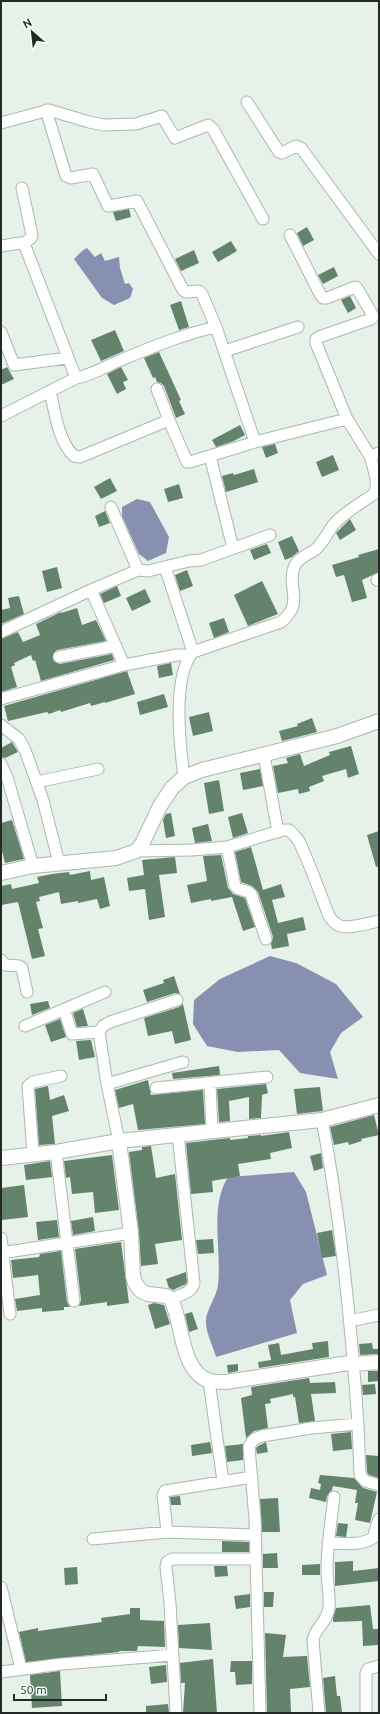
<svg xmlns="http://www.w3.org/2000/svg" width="380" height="1714" font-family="Ubuntu,sans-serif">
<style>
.water{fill:#8890b2}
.building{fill:#63836c}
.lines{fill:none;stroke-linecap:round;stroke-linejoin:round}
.minor-casing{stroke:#acb7ae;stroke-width:13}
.tertiary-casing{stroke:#acb7ae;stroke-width:16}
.minor{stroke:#fff;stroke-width:11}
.tertiary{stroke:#fff;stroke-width:14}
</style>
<rect width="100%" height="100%" fill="#e6f1e9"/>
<path class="water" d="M87,248L95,257L101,253L105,261L119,257L120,268L125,284L129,283L133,289L130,298L114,305L102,298L74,259L82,251Z
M137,499L150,502L169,537L166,553L148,561L139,554L122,516V507Z
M270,956L296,963L336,984L363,1017L341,1033L330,1052L338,1079L300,1073L279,1050L238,1052L207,1046L193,1024L194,1000L220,979Z
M294,1172L306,1192L327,1275L303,1284L290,1300L297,1333L216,1357C213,1346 206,1333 206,1322C205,1312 217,1296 218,1285C222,1250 209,1207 228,1177Z"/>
<path class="building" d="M129,209L131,217L116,221L113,212Z
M307,227L314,240L303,246L297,233Z
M231,241L237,251L218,262L212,252Z
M194,250L199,263L181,271L175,259Z
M334,267L338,276L323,284L318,275Z
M350,296L356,308L348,313L341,300Z
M181,301L189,327L179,330L170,305Z
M115,330L124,351L101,361L91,340Z
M159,352L181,400L179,401L185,414L176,418L164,386L161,383L157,382L155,377L153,378L144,358Z
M7,367L14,379L1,385V370Z
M121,367L128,380L123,382L126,389L117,394L107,374Z
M240,425L245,435L234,441L216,447L212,440Z
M275,444L278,453L266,458L262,447Z
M333,455L339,470L322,477L316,462Z
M254,469L258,482L226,492L222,476L233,473L234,475Z
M110,478L117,491L101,499L94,487Z
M179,484L183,498L168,502L164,489Z
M105,511L110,523L99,527L95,516Z
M350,519L356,530L340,540L336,533Z
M292,536L299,551L292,557L285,560L278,542Z
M267,544L271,553L254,560L250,550Z
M379,549V572L362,580L367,598L352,602L344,575L336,577L332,565L359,557L358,555Z
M57,567L62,588L47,592L42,571Z
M187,570L193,586L180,591L175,575Z
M262,581L278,614L248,626L234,595Z
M117,586L121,596L104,603L100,594Z
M145,589L151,602L132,611L126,598Z
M19,596L24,614L1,624V610L10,608L8,598Z
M77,608L82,625L96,620L106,641L57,650L53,654L54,661L60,664L112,654L114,660L41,681L35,660L33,661L31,655L14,663L15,665L11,667L17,687L1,692V639L18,632L23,642L40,635L36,624L61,612V613Z
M224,618L229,632L214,638L209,623Z
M171,663L173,675L159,678L157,666Z
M127,671L135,694L105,703V702L91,706L90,703L61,712L60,710L49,714L47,712L8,721L4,706Z
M164,694L168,707L140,715L137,702Z
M209,712L213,731L193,736L189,717Z
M312,718L317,732L282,741L279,731L298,726L297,724Z
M12,742L18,752L5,758L1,757V748Z
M351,746L359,774L348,778L346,769L322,776L324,781L309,787L310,791L299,794L298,789L278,793L273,766L288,763L286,758L300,754L304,766L330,755L329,752Z
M260,769L263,786L243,790L240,773Z
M219,780L224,811L209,814L204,783Z
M171,813L175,836L166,838L163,820L166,814Z
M242,813L248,833L233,838L228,817Z
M12,820L24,859L5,863L1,847V823Z
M208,824L212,841L195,843L192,828Z
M379,831V866L376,867L367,835Z
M251,847L263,890L281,884L285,897L272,900L278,923L303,917L306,930L287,934L289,946L272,949L271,944L273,937L258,892L252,886L241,882L235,852Z
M221,855L228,888L233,894L245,898L255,927L243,931L232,897L211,901V899L191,903L187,885L207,881L203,856Z
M175,857L177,873L159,875L165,917L149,920L145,889L129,891L127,878L144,875L142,860Z
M90,871L91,880L104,877L110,906L100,909L97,899L78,903V901L61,904L59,892L39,897L40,901L36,902L43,928L38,929L45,956L32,959L18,902L1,905V886L11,884L12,889L39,883L37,877L52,874L69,872L70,875Z
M174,976L180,994L175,993L147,1002L143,990L164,983L163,980Z
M48,1001L50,1008L32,1015L30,1004Z
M183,1004L191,1040L175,1044L172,1031L148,1036L144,1018L179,1007Z
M83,1009L88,1026L77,1027L73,1013Z
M60,1019L66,1037L51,1042L45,1025Z
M91,1040L95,1057L79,1060L76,1041Z
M219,1066L220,1075L173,1079L172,1073Z
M148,1080L151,1095L203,1090L205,1124L138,1130L133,1104L119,1108L115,1090Z
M266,1084L268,1093L262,1095L261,1118L249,1119V1097L229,1101L230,1121L219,1122L217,1089Z
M48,1086L50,1100L64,1095L69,1111L52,1116L55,1144L39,1145L35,1089Z
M320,1087L323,1111L297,1114L294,1089Z
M374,1115L379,1135L361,1139L362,1141L349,1145L348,1142L334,1145L330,1127Z
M289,1132L292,1148L270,1153L271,1159L238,1164L240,1176L212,1181L213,1192L191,1194L186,1143L230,1138V1140L248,1138V1136L261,1135V1136Z
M151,1146L156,1178L175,1174L182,1240L155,1244L158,1264L141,1266L139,1232L129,1152L142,1150V1147Z
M321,1153L323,1168L314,1171L310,1156Z
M112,1155L119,1210L95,1213L93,1192L72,1194L70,1177L66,1178L64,1161Z
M50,1161L52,1177L26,1180L24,1165Z
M24,1185L28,1217L2,1220L1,1188Z
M93,1217L95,1231L73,1235L71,1221Z
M57,1220L59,1237L38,1240L36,1222Z
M332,1230L336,1256L322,1258L317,1233Z
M213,1239L214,1253L198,1254L196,1240Z
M121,1242L129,1303L107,1306V1302L79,1306L81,1300L75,1249Z
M61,1251L67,1302L70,1307H64V1310L42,1312V1308L17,1311L15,1299L40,1295L38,1275L13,1278L11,1260L39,1257L40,1254Z
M186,1272L187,1282L186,1284L173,1290L169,1288L166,1279Z
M154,1303L164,1305L170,1324L155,1329L148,1305Z
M192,1312L198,1329L189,1332L185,1314Z
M328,1341L329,1357L259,1368L258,1362L271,1360L268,1345L279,1343L281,1355L313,1349L312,1343Z
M372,1343L373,1349H379V1354L360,1355L359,1344Z
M238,1364V1371L228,1373L227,1365Z
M368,1371H379V1381L368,1382Z
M309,1378L310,1383L335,1382L336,1393L311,1394L315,1421L299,1423L295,1397H293V1394L270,1399L271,1403L265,1404L268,1428L254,1431L246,1438L241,1398L252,1395L251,1387Z
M375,1384L376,1394L363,1395L362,1385Z
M351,1432L352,1449L333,1451L331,1434Z
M210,1442L212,1453L192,1456L191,1445Z
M266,1442L268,1452L257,1454L256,1448L258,1446Z
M243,1444V1460L227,1462L225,1446Z
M366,1455L379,1456V1478L369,1475L367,1472Z
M320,1475L354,1478L363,1488L377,1492L370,1523L355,1520L358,1503H355L357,1490L333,1486L332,1490L327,1496L326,1502L309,1498L311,1488L320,1490L321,1484L318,1483Z
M180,1496L181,1505H171L170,1497Z
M278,1498L280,1532H262L260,1499Z
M338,1523L348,1524L346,1537L336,1536Z
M222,1541L249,1542V1552H222Z
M277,1553L278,1568H263V1554Z
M353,1561V1571L379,1568V1581L335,1586V1562Z
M320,1564V1575H302V1565Z
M214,1566H227L228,1576L215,1577Z
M77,1567L78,1584L65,1585L64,1568Z
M264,1592H274L273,1607H264Z
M250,1594V1607L236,1609L234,1596Z
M370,1605L373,1629H379V1645L363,1646L362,1621L333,1622V1618L336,1608Z
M130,1608H140V1620L164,1621L165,1647L138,1646L137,1651H119V1652L26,1662L19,1632L38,1628V1631L102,1622L101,1618L130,1614Z
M210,1623L212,1650L179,1648L178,1625Z
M265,1633L286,1635L283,1657L307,1656L310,1687L290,1689L291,1713H267Z
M213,1659L217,1713H183L185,1683H181L180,1663Z
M231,1661H252V1684L236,1685L235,1672H230Z
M166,1665L167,1682L151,1684L149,1667Z
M60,1671L62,1706L32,1708L30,1675Z
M335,1676L337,1696H340L342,1712L326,1713L323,1678Z
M168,1704L169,1713H146V1706Z"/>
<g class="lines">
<g class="minor-casing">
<path id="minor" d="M247,102L279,152L282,153L296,146L301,148L379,254
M46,110L66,176L71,178L93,174L108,206L137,201L183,290L186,292L199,291L202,294L216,327
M1,123L49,110L89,122L104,125L136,124L162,116L175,138L208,125L213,129L263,219
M22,188L32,235L31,238L23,244
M290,235L320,294L323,298H327L355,287L357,288L372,314L373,317L371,319L319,337L316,339V343L347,419L370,456L379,453
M1,246L20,243L25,246L76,378C92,375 106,366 121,360C152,347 184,334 216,327L255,442L190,462H187L169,420L157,389
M1,332L14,365L67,358
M225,351L298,327
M50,391C55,412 58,441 74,456L80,457L169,420
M1,416L76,378
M255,442L347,419
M210,456L233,548
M111,507L138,570
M165,567L193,652
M377,580L379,579
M91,590L138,570L148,571L189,561L201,560L270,535
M1,632L91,590L124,665L177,655H190
M59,657L116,646
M1,699L124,665
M1,725L19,739L25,750L43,800L59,863
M264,755L278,832
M1,764L7,777L33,866
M184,777C180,747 172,676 193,652L281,622C306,602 285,586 295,565C299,557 310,554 316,549C324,542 328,531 334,524C345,512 361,503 374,494C380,483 373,468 370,456
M37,782L98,769
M227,847L235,886C240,892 246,889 251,894L266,939
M136,851L192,850L227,847L283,830H289L294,835L299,841L311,869L329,916C331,919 334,923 338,925C346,930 369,923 379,921
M1,960L5,965L19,966L22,968L27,992
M64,1009L72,1034L99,1032
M25,1026L105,992
M210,1083L212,1131
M107,1084L183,1062
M156,1088L267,1077
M119,1141L107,1084L99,1032L103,1026L110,1022L177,1000
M56,1152L74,1301
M33,1154L28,1086L33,1082L61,1076
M1,1238L10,1314
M1,1253L131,1233
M171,1299C179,1295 192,1293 194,1283L178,1135
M349,1321L379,1315
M209,1381L223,1481
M358,1424L360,1475L365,1481L379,1485
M167,1532L163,1495L165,1491L252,1477
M93,1539L167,1532L255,1535
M328,1543C343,1543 360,1546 373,1538L379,1519
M256,1559L260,1713
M1,1587L21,1669
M1,1672L62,1664L173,1655
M176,1713L170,1603L166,1567L167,1562L172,1559H256L255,1519L249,1447C252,1440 255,1438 262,1436L312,1428L358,1424C351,1322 341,1220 322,1120
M319,1713L313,1640C315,1627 327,1624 329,1607C330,1595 327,1582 327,1570C327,1546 331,1521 334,1497
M366,1713V1673L368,1669L379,1666"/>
</g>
<g class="tertiary-casing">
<path id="tertiary" d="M1,873L33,866L116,858L136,851L142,844L160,806L172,788L184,777L202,770L337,736L379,721
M119,1141L322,1120L379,1105
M1,1158L56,1152L119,1141L131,1233L133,1276L135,1283L141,1291L148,1294L166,1296L171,1299C183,1322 180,1372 210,1381C215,1382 221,1382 226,1382L349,1363L354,1364L379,1362"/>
</g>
<use href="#minor" class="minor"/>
<use href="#tertiary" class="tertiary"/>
</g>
<rect width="380" height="1714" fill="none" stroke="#252926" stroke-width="4"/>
<g transform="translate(32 32) rotate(332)" stroke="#f3fff6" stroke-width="3" paint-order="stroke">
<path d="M0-3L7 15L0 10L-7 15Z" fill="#252926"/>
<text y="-6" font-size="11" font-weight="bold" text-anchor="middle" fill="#252926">N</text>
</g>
<path d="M14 1694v6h92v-6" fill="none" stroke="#252926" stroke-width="2"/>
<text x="20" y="1694" font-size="12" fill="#252926" stroke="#f3fff6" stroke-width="3" paint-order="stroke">50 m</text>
</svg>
